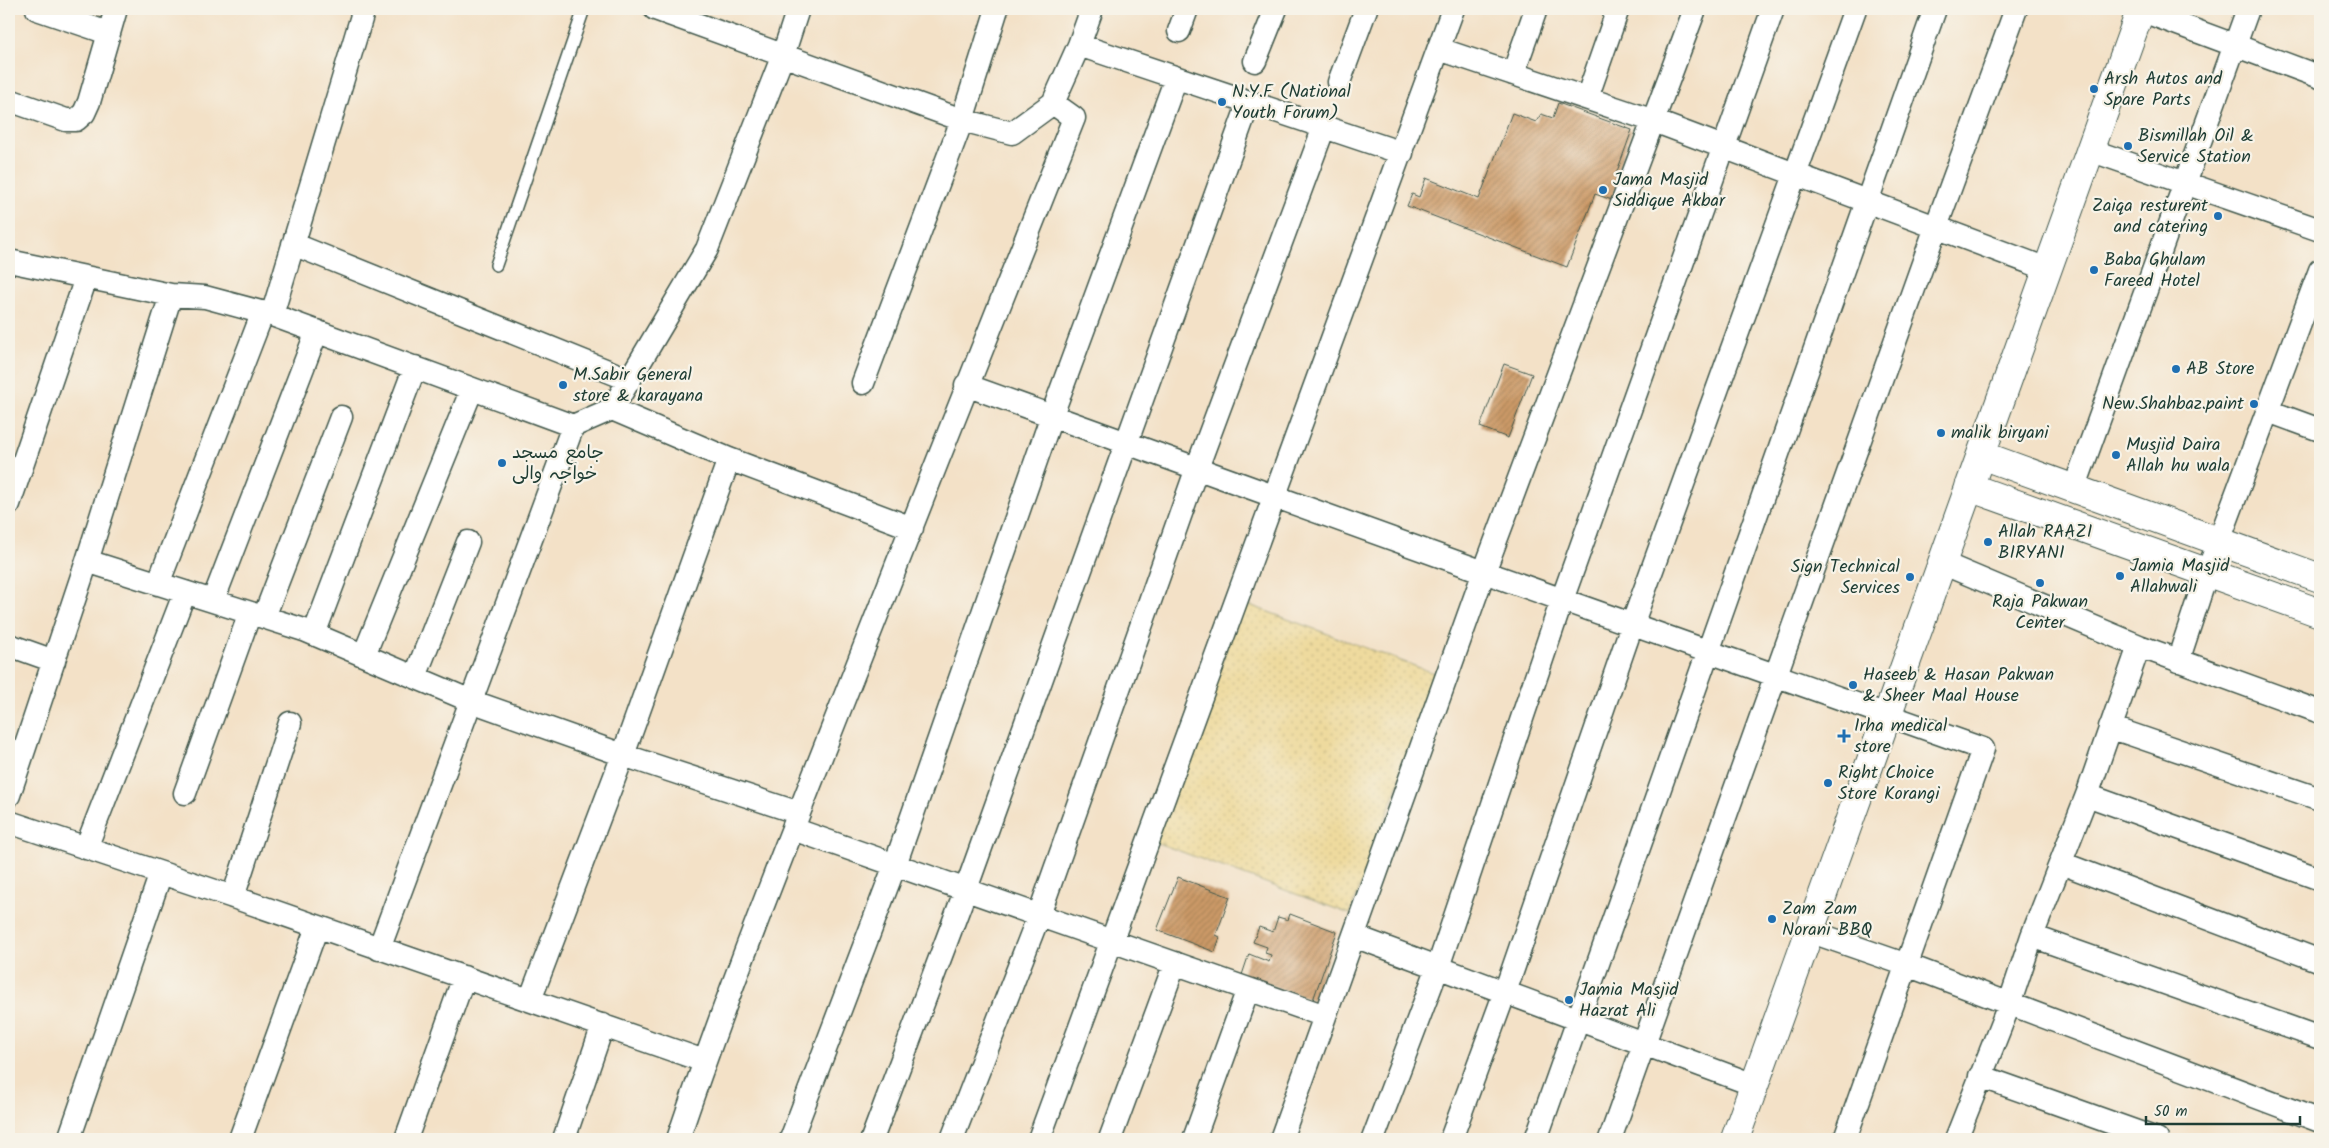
<svg xmlns="http://www.w3.org/2000/svg" width="2329" height="1148" font-family="Kalam,'Playpen Sans Arabic',sans-serif">
<style>
.sand{fill:url(#sand-dots);stroke:#868c69}
.building{fill:url(#building-hatch)}
.lines{fill:none;stroke-linecap:round;stroke-linejoin:round}
.service-casing{stroke:#3f564a;stroke-width:14}
.minor-casing{stroke:#3f564a;stroke-width:25}
.tertiary-casing{stroke:#3f564a;stroke-width:30}
.service{stroke:#fff;stroke-width:11}
.minor{stroke:#fff;stroke-width:22}
.tertiary{stroke:#fff;stroke-width:28}
.poi-dot{fill:#1f6fb2;stroke:#f7f3e8;stroke-width:2}
.labels{text-anchor:middle;dominant-baseline:central;stroke-width:4.5;stroke-linejoin:round;paint-order:stroke}
.poi-label{font-size:18px;fill:#1f3d34;stroke:#f7f3e8;text-anchor:start}
</style>
<defs>
<pattern id="sand-dots" width="8" height="8" patternUnits="userSpaceOnUse" patternTransform="scale(1.25)"><rect width="8" height="8" fill="#eeda9e"/><path d="M2 2h.1M6 6h.1" fill="none" stroke="#ccbc89" stroke-width="1.8" stroke-linecap="round"/></pattern>
<pattern id="building-hatch" width="6" height="6" patternUnits="userSpaceOnUse" patternTransform="scale(1.25)"><rect width="6" height="6" fill="#cc9a67"/><path d="M-1 1l2-2M0 6l6-6M5 7l2-2" fill="none" stroke="#a57f56"/></pattern>
</defs>
<rect width="100%" height="100%" fill="#f7f3e8"/>
<filter id="ink" filterUnits="userSpaceOnUse"><feTurbulence type="fractalNoise" baseFrequency=".02" numOctaves="2"/><feDisplacementMap in="SourceGraphic" scale="10" xChannelSelector="R" yChannelSelector="G"/><feConvolveMatrix kernelMatrix="1 2 1 2 8 2 1 2 1" color-interpolation-filters="sRGB"/></filter>
<filter id="wash" filterUnits="userSpaceOnUse"><feTurbulence type="fractalNoise" baseFrequency=".0096" numOctaves="4" result="noise"/><feDisplacementMap in="SourceGraphic" scale="20" xChannelSelector="R" yChannelSelector="G"/><feGaussianBlur stdDeviation="1.12" result="paint"/><feColorMatrix in="noise" values="0 0 0 0 0 0 0 0 0 0 0 0 0 0 0 0 0 1.4 0 .05"/><feComposite in="paint" operator="in"/></filter>
<g filter="url(#wash)">
<rect width="100%" height="100%" fill="#f3e1c7"/>
<path class="sand" d="M1244,603L1439,675L1350,914L1155,842Z"/>
<g id="blocks">
<path class="building" d="M1558,103L1632,130L1615,177L1619,180L1612,200L1595,194L1567,267L1407,206L1412,194L1419,197L1426,178L1479,199L1512,113L1536,122L1541,114L1553,118Z
M1504,364L1532,374L1508,438L1480,427Z
M1178,877L1230,897L1216,935L1220,937L1215,952L1157,930Z
M1290,914L1337,932L1313,1000L1242,975L1249,954L1269,962L1271,955L1265,953L1267,947L1253,942L1259,927L1273,932L1278,917L1288,920Z"/>
</g>
</g>
<g filter="url(#ink)">
<use href="#blocks" fill-opacity="0" stroke="#3f564a" stroke-width="1"/>
<g class="lines">
<g class="service-casing">
<path id="service" d="M496,265L584,9"/>
</g>
<g class="minor-casing">
<path id="minor" d="M37,9L108,33
M655,9L962,120L1012,133L1053,103L1079,45L1092,9
M2140,10L2320,77
M1179,31L1187,9
M1079,45L1402,153
M1439,49L1654,121L2047,269
M1255,61L1276,9
M1513,74L1536,9
M1339,82L1366,9
M1587,98L1618,9
M9,100L66,120H76L84,113L89,102L116,9
M2090,150L2320,230
M293,244L630,380
M9,261L171,295L205,297L272,315L573,426L612,409L729,459L912,528
M272,315L364,9
M863,383L962,120L997,9
M966,385L1484,572L1983,749L1845,1139
M612,409L707,249L783,55L798,9
M2268,411L2320,430
M2074,489L2248,9
M9,504L86,278
M87,561L304,630L471,701L623,755L799,813
M1942,563L2139,646
M158,584L263,312
M213,601L317,331
M264,617L341,417
M314,634L415,367
M9,645L54,661
M364,655L472,389
M2178,661L2207,573L2320,270
M415,677L468,542
M2110,727L2320,799
M185,793L250,613
M9,795L87,561L171,295
M2087,795L2320,879
M9,822L233,897L704,1061
M793,829L1325,1016
M86,848L185,592
M2061,863L2320,961
M233,897L290,723
M1809,931L1907,965L2320,1121
M1354,936L1754,1085
M2032,936L2320,1038
M379,949L573,426
M530,1000L623,755L729,459
M1980,1076L2157,1139
M69,1139L161,873
M240,1139L317,927
M406,1139L464,977
M564,1139L603,1025
M678,1139C730,985 791,833 851,681C925,493 998,306 1074,118L1053,103
M791,1139L895,865L1052,415L1176,78
M872,1139L966,889L1249,102
M952,1139L1039,915L1197,468L1324,127
M1039,1139L1453,9
M1110,1139L1175,963
M1194,1139L1248,989
M1281,1139L1484,572L1695,9
M1373,1139L1438,967L1562,600L1773,9
M1451,1139L1505,992L1632,625L1855,9
M1536,1139L1935,9
M1610,1139L1936,227L2016,9
M1956,1139L2009,1005L2032,936L2087,795L2139,646L2320,712"/>
</g>
<g class="tertiary-casing">
<path id="tertiary" d="M1981,455L2320,578
M1969,487L2320,613
M1735,1139L2141,9"/>
</g>
<use href="#service" class="service"/>
<use href="#minor" class="minor"/>
<use href="#tertiary" class="tertiary"/>
</g>
</g>
<g class="poi-dot">
<circle cx="2094" cy="89" r="5"/>
<circle cx="1222" cy="102" r="5"/>
<circle cx="2128" cy="146" r="5"/>
<circle cx="1603" cy="190" r="5"/>
<circle cx="2218" cy="216" r="5"/>
<circle cx="2094" cy="270" r="5"/>
<circle cx="2176" cy="369" r="5"/>
<circle cx="563" cy="385" r="5"/>
<circle cx="2254" cy="404" r="5"/>
<circle cx="1941" cy="433" r="5"/>
<circle cx="2116" cy="455" r="5"/>
<circle cx="502" cy="463" r="5"/>
<circle cx="1988" cy="542" r="5"/>
<circle cx="2120" cy="576" r="5"/>
<circle cx="1910" cy="577" r="5"/>
<circle cx="2040" cy="583" r="5"/>
<circle cx="1853" cy="685" r="5"/>
<path d="M1841.5 728.5h5v5h5v5h-5v5h-5v-5h-5v-5h5z"/>
<circle cx="1828" cy="783" r="5"/>
<circle cx="1772" cy="919" r="5"/>
<circle cx="1569" cy="1000" r="5"/>
</g>
<g class="labels">
<g class="poi-label">
<text x="2104" y="79">Arsh Autos and<tspan x="2104" dy="21">Spare Parts</tspan></text>
<text x="1232" y="92">N.Y.F (National<tspan x="1232" dy="21">Youth Forum)</tspan></text>
<text x="2138" y="136">Bismillah Oil &amp;<tspan x="2138" dy="21">Service Station</tspan></text>
<text x="1613" y="180">Jama Masjid<tspan x="1613" dy="21">Siddique Akbar</tspan></text>
<text x="2208" y="206" text-anchor="end">Zaiqa resturent<tspan x="2208" dy="21">and catering</tspan></text>
<text x="2104" y="260">Baba Ghulam<tspan x="2104" dy="21">Fareed Hotel</tspan></text>
<text x="2186" y="369">AB Store</text>
<text x="573" y="375">M.Sabir General<tspan x="573" dy="21">store &amp; karayana</tspan></text>
<text x="2244" y="404" text-anchor="end">New.Shahbaz.paint</text>
<text x="1951" y="433">malik biryani</text>
<text x="2126" y="445">Musjid Daira<tspan x="2126" dy="21">Allah hu wala</tspan></text>
<text x="512" y="453">جامع مسجد<tspan x="512" dy="21">خواجہ والی</tspan></text>
<text x="1998" y="532">Allah RAAZI<tspan x="1998" dy="21">BIRYANI</tspan></text>
<text x="2130" y="566">Jamia Masjid<tspan x="2130" dy="21">Allahwali</tspan></text>
<text x="1900" y="567" text-anchor="end">Sign Technical<tspan x="1900" dy="21">Services</tspan></text>
<text x="2040" y="602" text-anchor="middle">Raja Pakwan<tspan x="2040" dy="21">Center</tspan></text>
<text x="1863" y="675">Haseeb &amp; Hasan Pakwan<tspan x="1863" dy="21">&amp; Sheer Maal House</tspan></text>
<text x="1854" y="726">Irha medical<tspan x="1854" dy="21">store</tspan></text>
<text x="1838" y="773">Right Choice<tspan x="1838" dy="21">Store Korangi</tspan></text>
<text x="1782" y="909">Zam Zam<tspan x="1782" dy="21">Norani BBQ</tspan></text>
<text x="1579" y="990">Jamia Masjid<tspan x="1579" dy="21">Hazrat Ali</tspan></text>
</g>
</g>
<rect width="2329" height="1148" fill="none" stroke="#f7f3e8" stroke-width="30"/>
<path d="M2146 1116v8h154v-8" fill="none" stroke="#1f3d34" stroke-width="2.5"/>
<text x="2154" y="1116" font-size="15" fill="#1f3d34" stroke="#f7f3e8" stroke-width="4" paint-order="stroke">50 m</text>
</svg>
